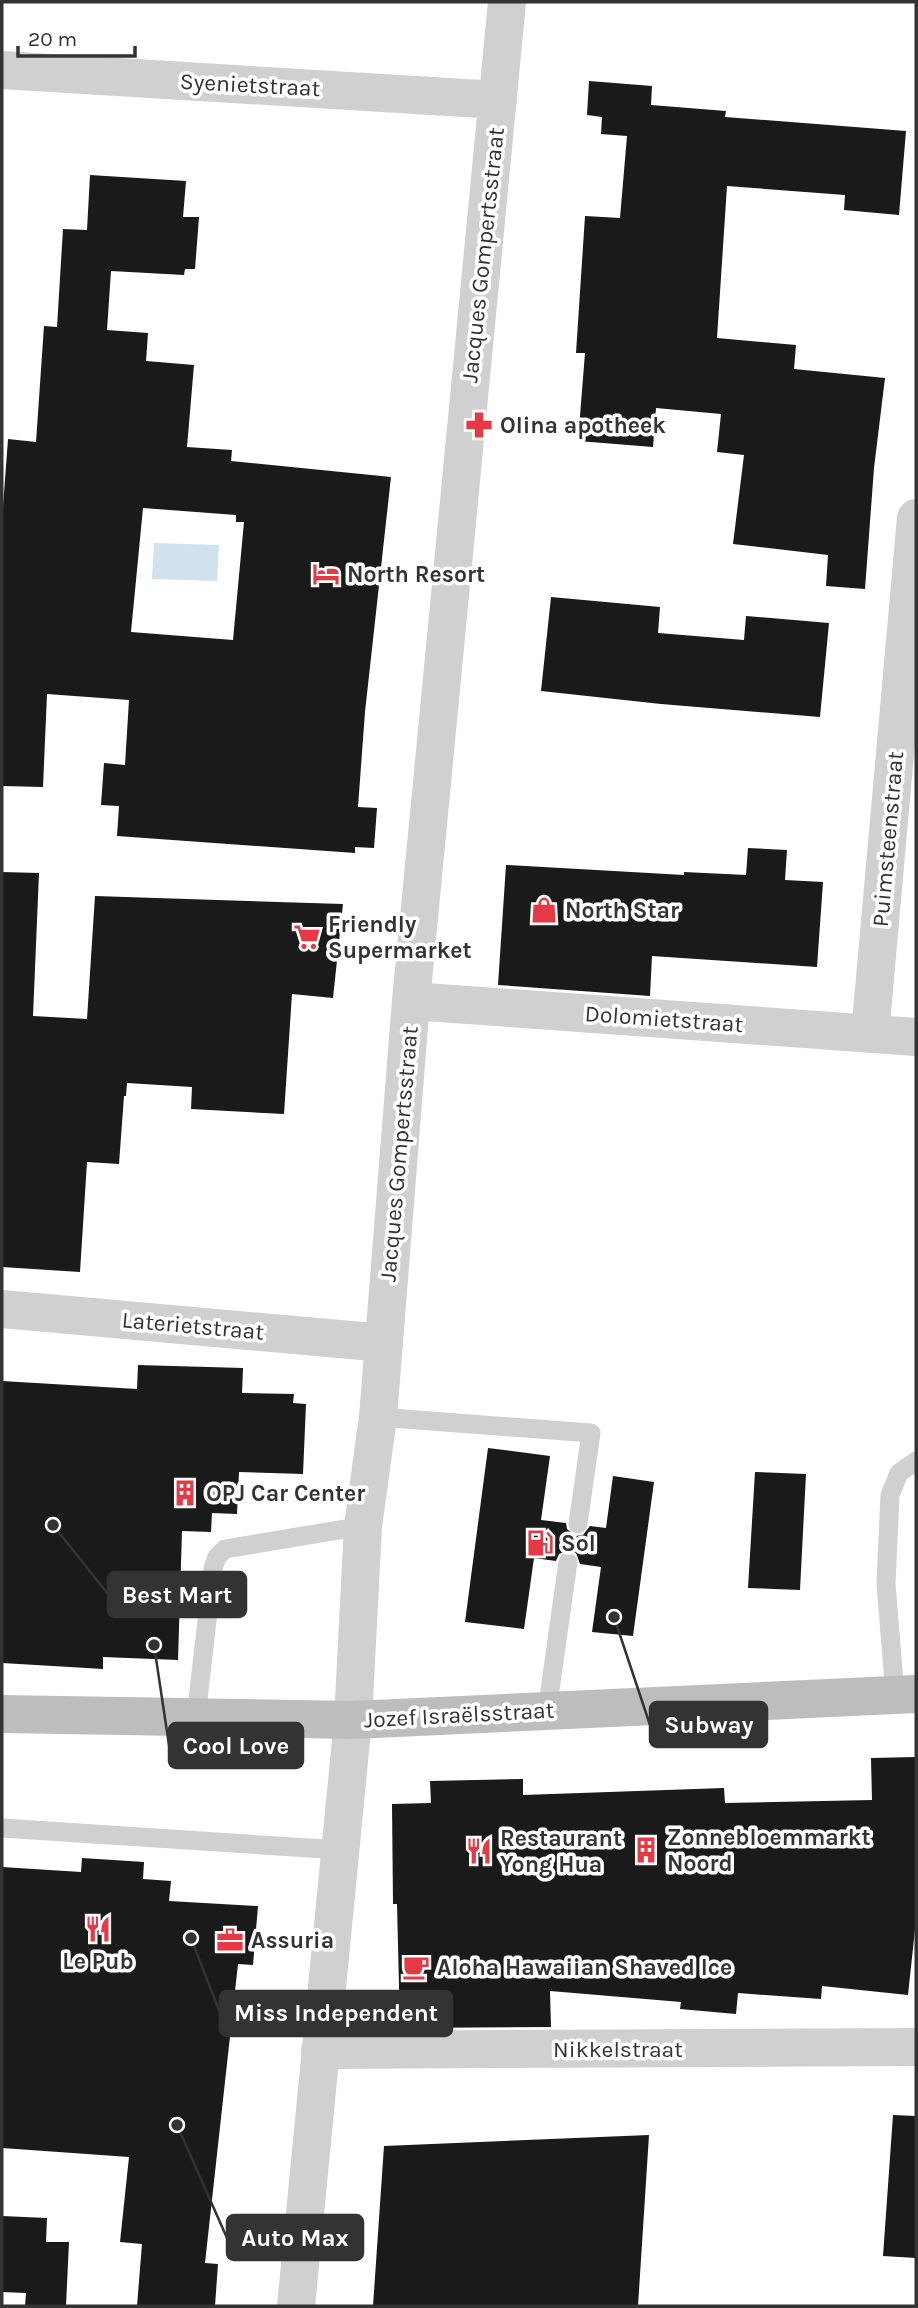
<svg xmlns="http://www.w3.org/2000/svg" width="918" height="2308" font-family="Karla,sans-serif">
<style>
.water{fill:#cfe2ee}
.building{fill:#1a1a1a;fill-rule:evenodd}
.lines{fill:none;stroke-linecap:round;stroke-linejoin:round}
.lane{stroke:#d0d0d0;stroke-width:19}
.street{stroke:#d0d0d0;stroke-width:38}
.secondary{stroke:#bdbdbd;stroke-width:38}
.labels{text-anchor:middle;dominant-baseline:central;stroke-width:7;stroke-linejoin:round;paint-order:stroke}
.street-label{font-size:23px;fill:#333;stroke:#fff}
.poi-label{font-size:23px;font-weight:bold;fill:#333;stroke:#fff;text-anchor:start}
.leader{fill:none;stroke:#333;stroke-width:2.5}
.callout-dot{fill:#333;stroke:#fff;stroke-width:2.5}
.callout{fill:#333;stroke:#333;stroke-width:2.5}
.callout-label{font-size:24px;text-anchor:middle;font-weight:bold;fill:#fff}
</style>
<rect width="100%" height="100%" fill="#fff"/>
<path class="water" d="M154,543L219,545L217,581L152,579Z"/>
<path class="building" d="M589,81L652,86L651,105L726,111L725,117L906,131L899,215L844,210L845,195L727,186L717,338L796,345L794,369L885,378L874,468L865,589L826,586L828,555L733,544L744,455L717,452L721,414L656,408L653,447L578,441L585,353H576L585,216L620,218L627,136L601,134L602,117L587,115Z
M90,175L186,181L183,217H199L195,269H185L184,275L111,271L107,330L148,333L146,361L194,365L187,447L232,450L231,461L391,477L365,712L358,807L377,808L374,848L355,847V853L117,836L119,806L101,805L104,763L125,765L129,700L47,694L43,787L2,786V520L8,439L36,442L44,326L57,327L63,229L87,230ZM143,508L236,515V522H244L233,640L131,632Z
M551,597L660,607L658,633L744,640L746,616L829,623L820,717L661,704L541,691Z
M748,848L787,850L785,880L823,882L817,967L652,956L650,996L498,985L506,865L684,875V872L746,875Z
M2,872L39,873L33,1016L87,1019L95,896L343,904L333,998L292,994L284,1114L191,1109L192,1087L127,1083L126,1096H124L119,1164L87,1162L80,1272L2,1267Z
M138,1365L243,1368L242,1393L294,1394L293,1403L306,1404L303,1474L239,1472L237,1514L212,1513L211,1532L182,1531L178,1660L103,1657V1669L2,1663V1381L137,1389Z
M488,1448L550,1456L541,1520L566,1523L567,1529L576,1536L583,1535L590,1526L606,1528L613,1476L654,1482L633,1636L592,1632L601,1567L580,1564L576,1553L569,1550L559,1554L556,1561L534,1558L524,1629L465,1622Z
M755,1472L806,1474L800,1590L748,1588Z
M916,1757V1920L908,1995L822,1986L821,1999L738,1993L736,2014L680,2009L681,2002L550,1991L551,2027L400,2028L397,1904H393L392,1804L431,1803L430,1781L523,1779V1795L724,1788L725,1803L872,1800L871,1758Z
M82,1858L144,1862L143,1879L171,1881L169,1901L258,1906L253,1965L238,1964L205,2263L218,2264L215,2306H137L142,2244L120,2242L129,2157L2,2148V1867L81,1872Z
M893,2115L916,2116V2258L883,2256Z
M649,2135L638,2306H373L384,2146Z
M2,2216L47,2218L46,2242H69L66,2306H25L26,2293L2,2292Z"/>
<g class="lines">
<path class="lane" d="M378,1417L591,1433L578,1524
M895,1695L886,1584L890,1495L899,1473L916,1461
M547,1711L568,1562
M196,1717L213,1568L217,1557L225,1549L363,1526
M2,1828L340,1850"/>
<path class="street" d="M2,70L498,100
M411,1001L916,1037
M870,1034L916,518
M2,1309L384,1343
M320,2050L916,2047
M296,2306L353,1720L363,1526L378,1417L411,1001L507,2"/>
<path class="secondary" d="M2,1714L353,1720L916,1694"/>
</g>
<defs>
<g id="pharmacy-bare" transform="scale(2.1)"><path d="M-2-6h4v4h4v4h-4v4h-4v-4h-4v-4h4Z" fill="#e63946" stroke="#fff" stroke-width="2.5" paint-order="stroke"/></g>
<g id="hotel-bare" transform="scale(2.1)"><path d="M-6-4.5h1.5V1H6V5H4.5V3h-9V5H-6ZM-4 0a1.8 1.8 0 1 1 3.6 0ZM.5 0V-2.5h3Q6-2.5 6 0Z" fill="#e63946" stroke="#fff" stroke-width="2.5" paint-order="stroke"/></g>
<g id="shop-bare" transform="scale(2.1)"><path d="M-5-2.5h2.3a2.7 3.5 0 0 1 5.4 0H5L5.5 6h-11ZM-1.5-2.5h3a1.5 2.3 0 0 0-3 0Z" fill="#e63946" stroke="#fff" stroke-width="2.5" paint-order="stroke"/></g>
<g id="supermarket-bare" transform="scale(2.1)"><path d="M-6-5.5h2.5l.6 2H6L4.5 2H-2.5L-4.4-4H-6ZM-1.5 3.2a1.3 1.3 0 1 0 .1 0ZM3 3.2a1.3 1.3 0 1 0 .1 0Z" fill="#e63946" stroke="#fff" stroke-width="2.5" paint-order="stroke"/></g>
<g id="building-bare" transform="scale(2.1)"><path d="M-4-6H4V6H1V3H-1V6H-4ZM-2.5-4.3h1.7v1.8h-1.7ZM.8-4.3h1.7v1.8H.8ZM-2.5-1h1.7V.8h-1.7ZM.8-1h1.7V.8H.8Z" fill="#e63946" stroke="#fff" stroke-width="2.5" paint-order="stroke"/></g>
<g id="fuel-bare" transform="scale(2.1)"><path d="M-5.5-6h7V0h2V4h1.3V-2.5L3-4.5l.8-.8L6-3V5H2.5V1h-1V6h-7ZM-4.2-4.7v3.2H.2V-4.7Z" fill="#e63946" stroke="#fff" stroke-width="2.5" paint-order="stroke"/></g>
<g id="restaurant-bare" transform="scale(2.1)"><path d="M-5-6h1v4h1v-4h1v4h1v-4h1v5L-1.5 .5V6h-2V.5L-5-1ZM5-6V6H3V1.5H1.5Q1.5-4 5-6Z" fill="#e63946" stroke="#fff" stroke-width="2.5" paint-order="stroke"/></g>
<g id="office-bare" transform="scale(2.1)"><path d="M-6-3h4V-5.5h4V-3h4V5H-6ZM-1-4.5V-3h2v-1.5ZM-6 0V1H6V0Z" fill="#e63946" stroke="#fff" stroke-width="2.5" paint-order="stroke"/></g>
<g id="cafe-bare" transform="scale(2.1)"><path d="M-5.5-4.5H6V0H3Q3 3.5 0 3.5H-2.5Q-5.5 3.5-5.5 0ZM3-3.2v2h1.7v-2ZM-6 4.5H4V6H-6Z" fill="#e63946" stroke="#fff" stroke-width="2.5" paint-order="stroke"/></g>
</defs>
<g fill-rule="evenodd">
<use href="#pharmacy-bare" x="479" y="425"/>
<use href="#hotel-bare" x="326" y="574"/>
<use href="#shop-bare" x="544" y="910"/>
<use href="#supermarket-bare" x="307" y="937"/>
<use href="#building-bare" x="185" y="1493"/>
<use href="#fuel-bare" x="540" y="1543"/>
<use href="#building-bare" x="646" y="1850"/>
<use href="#restaurant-bare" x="479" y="1851"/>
<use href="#restaurant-bare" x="98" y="1929"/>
<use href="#office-bare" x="230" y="1940"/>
<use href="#cafe-bare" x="416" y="1967"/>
</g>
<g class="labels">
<g class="street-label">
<text transform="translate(250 85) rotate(3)">Syenietstraat</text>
<text transform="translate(483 255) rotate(-84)">Jacques Gompertsstraat</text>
<text transform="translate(888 839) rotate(-85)">Puimsteenstraat</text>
<text transform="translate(664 1019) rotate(4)">Dolomietstraat</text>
<text transform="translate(399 1154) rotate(-85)">Jacques Gompertsstraat</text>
<text transform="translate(193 1326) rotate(5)">Laterietstraat</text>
<text transform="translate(459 1715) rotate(-3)">Jozef Israëlsstraat</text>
<text x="618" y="2049">Nikkelstraat</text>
</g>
<g class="poi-label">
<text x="500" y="425">Olina apotheek</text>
<text x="347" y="574">North Resort</text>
<text x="565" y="910">North Star</text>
<text x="328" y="924">Friendly<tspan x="328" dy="26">Supermarket</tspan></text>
<text x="206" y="1493">OPJ Car Center</text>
<text x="561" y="1543">Sol</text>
<text x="667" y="1837">Zonnebloemmarkt<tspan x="667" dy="26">Noord</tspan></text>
<text x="500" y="1838">Restaurant<tspan x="500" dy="26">Yong Hua</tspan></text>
<text x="251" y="1940">Assuria</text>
<text x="98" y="1961" text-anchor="middle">Le Pub</text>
<text x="437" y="1967">Aloha Hawaiian Shaved Ice</text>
</g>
</g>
<path class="leader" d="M53 1525L108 1594M614 1617L650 1725M154 1645L169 1745M191 1938L220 2013M177 2125L227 2238"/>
<g class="callout-dot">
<circle cx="53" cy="1525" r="7"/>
<circle cx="614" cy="1617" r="7"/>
<circle cx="154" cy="1645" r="7"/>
<circle cx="191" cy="1938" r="7"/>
<circle cx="177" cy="2125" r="7"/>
</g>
<g class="callout">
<rect x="108" y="1572" width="138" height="45" rx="7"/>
<rect x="650" y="1702" width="117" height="45" rx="7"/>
<rect x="169" y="1723" width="134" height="45" rx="7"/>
<rect x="220" y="1991" width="232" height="45" rx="7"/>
<rect x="227" y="2215" width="136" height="45" rx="7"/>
</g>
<g class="callout-label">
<text x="177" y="1603">Best Mart</text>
<text x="709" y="1733">Subway</text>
<text x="236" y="1754">Cool Love</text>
<text x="336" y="2021">Miss Independent</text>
<text x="295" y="2246">Auto Max</text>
</g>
<rect width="918" height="2308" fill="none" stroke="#333333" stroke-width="7"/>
<path d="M18 46v10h117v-10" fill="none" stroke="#333333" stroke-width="3.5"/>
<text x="28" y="46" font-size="21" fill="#333333" stroke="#ffffff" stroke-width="5" paint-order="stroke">20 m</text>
</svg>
